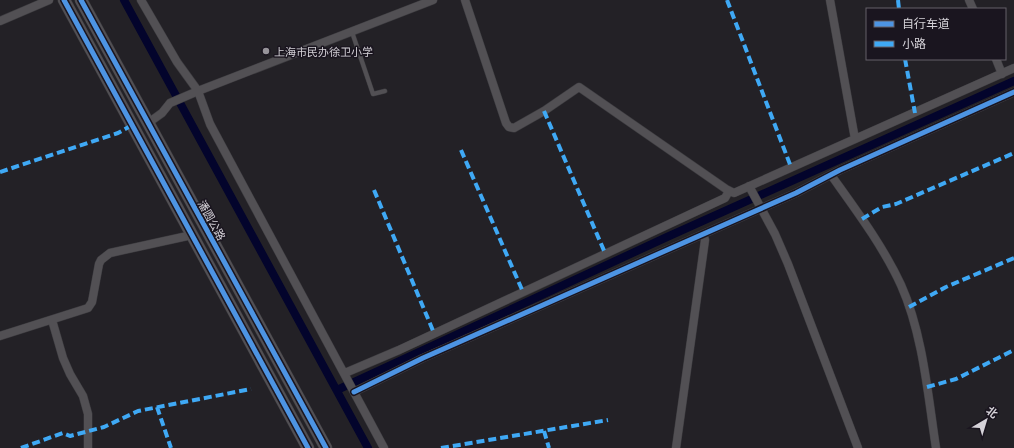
<svg xmlns="http://www.w3.org/2000/svg" width="1014" height="448" font-family="'Playfair Display','Noto Sans SC',serif">
<style>
.lines{fill:none;stroke-linecap:round;stroke-linejoin:round}
.canal{stroke:#03042c;stroke-width:8}
.lane-casing{stroke:#3c3b3f;stroke-width:5}
.street-casing{stroke:#3c3b3f;stroke-width:9}
.secondary-casing{stroke:#3c3b3f;stroke-width:13}
.lane{stroke:#525054;stroke-width:4}
.street{stroke:#525054;stroke-width:8}
.secondary{stroke:#525054;stroke-width:12}
.quiet{stroke:#3fa9f5;stroke-width:4;stroke-dasharray:8 4;stroke-linecap:butt}
.cycleway-casing{stroke:#1a151f;stroke-width:8}
.cycleway{stroke:#4d94e3;stroke-width:5}
.poi-dot{fill:#97949a;stroke:#1a151f;stroke-width:1.5}
.labels{text-anchor:middle;dominant-baseline:central;stroke-width:3;stroke-linejoin:round;paint-order:stroke}
.poi-label{font-size:11px;fill:#d5d2d8;stroke:#1a151f;text-anchor:start}
.street-label{font-size:11px;fill:#d5d2d8;stroke:#1a151f}
</style>
<rect width="100%" height="100%" fill="#232126"/>
<g class="lines">
<path class="canal" d="M124,0L368,448
M337,390L667,237L1014,81"/>
<g class="lane-casing">
<path id="lane" d="M352,32L373,94L385,91"/>
</g>
<g class="street-casing">
<path id="street" d="M141,0L177,62L198,91L210,124L384,448
M465,0L506,123L509,127L514,128L544,111L579,87L726,189L734,193L1014,68
M830,0L855,139
M969,0L973,9
M0,21L49,0
M996,59L1002,74
M148,123L162,113L170,103L198,91L433,0
M831,175C856,210 883,246 901,285C923,334 928,396 936,448
M749,186L775,234L788,264L858,448
M52,320L63,358L70,374L83,396L88,414V448
M0,336L88,308L92,302L99,264L101,260L110,253L192,235
M345,373L399,350L725,198L729,191
M354,392L423,358L796,193L840,170L1014,92
M676,448L705,240L703,234"/>
</g>
<g class="secondary-casing">
<path id="secondary" d="M64,0L308,448
M81,0L326,448"/>
</g>
<use href="#lane" class="lane"/>
<use href="#street" class="street"/>
<use href="#secondary" class="secondary"/>
<path class="quiet" d="M727,0L791,167
M898,0L899,9
M905,59L915,113
M544,111L605,253
M461,150L523,292
M0,172L118,133L132,125
M374,190L434,333
M862,219L882,207L896,204L1014,153
M909,307L946,287L1014,258
M927,387L956,379L1014,350
M157,407L171,448
M544,431L549,448
M21,448L63,433L70,436L104,427L138,411L251,389
M441,448L608,420"/>
<g class="cycleway-casing">
<path id="cycleway" d="M64,0L308,448
M81,0L326,448
M354,392L423,358L796,193L840,170L1014,92"/>
</g>
<use href="#cycleway" class="cycleway"/>
</g>
<circle class="poi-dot" cx="266" cy="51" r="4"/>
<g class="labels">
<g class="poi-label">
<text x="274" y="51">上海市民办徐卫小学</text>
</g>
<g class="street-label">
<text transform="translate(212 220) rotate(61)">潘圆公路</text>
</g>
</g>
<rect x="866" y="8" width="140" height="52" fill="#1a151f" stroke="#656169"/>
<rect x="874" y="21" width="20" height="6" fill="#4d94e3" stroke="#656169"/>
<text x="902" y="28" font-size="12" fill="#d5d2d8">自行车道</text>
<rect x="874" y="41" width="20" height="6" fill="#3fa9f5" stroke="#656169"/>
<text x="902" y="48" font-size="12" fill="#d5d2d8">小路</text>
<g transform="translate(986 420) rotate(38)" stroke="#1a151f" stroke-width="3" paint-order="stroke">
<path d="M0-3L7 15L0 10L-7 15Z" fill="#d5d2d8"/>
<text y="-6" font-size="11" font-weight="bold" text-anchor="middle" fill="#d5d2d8">北</text>
</g>
</svg>
